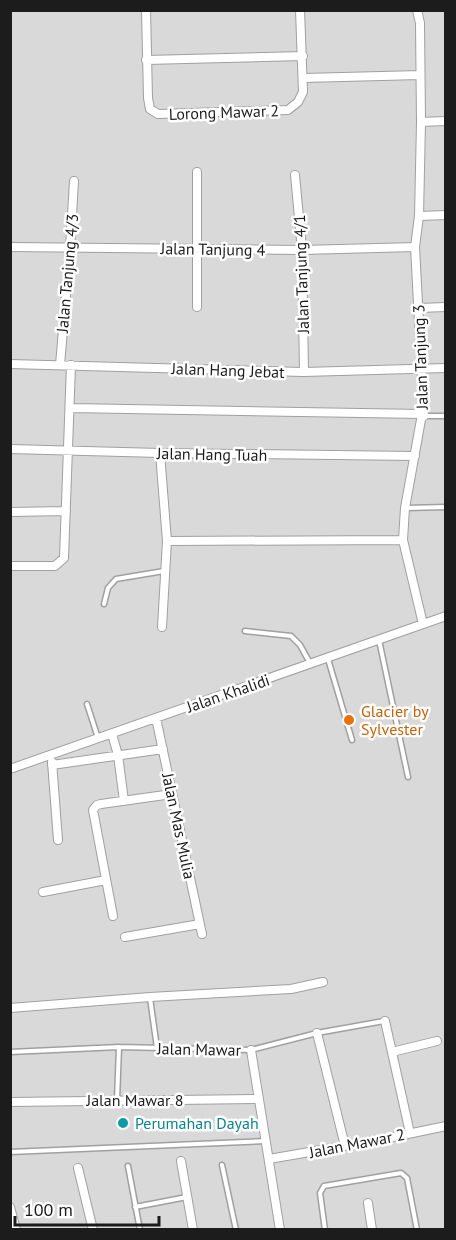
<svg xmlns="http://www.w3.org/2000/svg" width="456" height="1240" font-family="'PT Sans',sans-serif">
<style>
.residential{fill:#dad9d9}
.lines{fill:none;stroke-linecap:round;stroke-linejoin:round}
.lane-casing{stroke:#a0a0a0;stroke-width:7}
.street-casing{stroke:#a0a0a0;stroke-width:10}
.lane{stroke:#fff;stroke-width:4}
.street{stroke:#fff;stroke-width:8}
.food-dot{fill:#e8710a;stroke:#fff;stroke-width:2}
.culture-dot{fill:#0f9aa8;stroke:#fff;stroke-width:2}
.labels{text-anchor:middle;dominant-baseline:central;stroke-width:5;stroke-linejoin:round;paint-order:stroke}
.street-label{font-size:16px;fill:#1c1c1c;stroke:#fff}
.food-label{font-size:16px;fill:#c56008;stroke:#fff;text-anchor:start}
.culture-label{font-size:16px;fill:#0d838f;stroke:#fff;text-anchor:start}
</style>
<rect width="100%" height="100%" fill="#ece8e2"/>
<path class="residential" d="M11,11H445V1229H11Z"/>
<g class="lines">
<g class="lane-casing">
<path id="lane" d="M425,416H446
M406,508L446,507
M104,604L108,588L116,579L164,571
M245,631L291,636L300,645L310,663
M379,640L408,777
M328,659L352,740
M87,704L98,738
M150,998L157,1048
M10,1052L119,1047L251,1050L317,1033L384,1021
M117,1100L119,1047
M10,1152L265,1141
M222,1165L236,1230
M128,1166L140,1230
M135,1207L187,1197
M325,1230L320,1193L324,1186L401,1173L407,1178L417,1230"/>
</g>
<g class="street-casing">
<path id="street" d="M146,10L148,98L150,109L158,114L288,110L298,102L303,92L300,10
M417,10L420,23L421,122L419,216L415,247L424,416L422,414L405,508L403,540L423,624
M146,60L303,56
M304,78L420,75
M421,122L446,121
M197,172V307
M295,175L302,250L304,372
M419,216L446,215
M10,247L302,250L415,247
M419,308L446,307
M10,364L304,372L446,368
M60,365L70,248L74,181
M70,408L422,414
M10,449L160,453L415,456
M160,453L167,541L162,627
M10,512L66,511
M167,541L403,540
M10,566H55L64,558L71,365
M156,718L202,934
M112,734L118,755L124,801
M52,762L58,840
M52,765L163,749
M10,769L446,616
M43,892L106,880
M113,916L93,810L97,805L101,804L172,794
M125,937L200,924
M10,1008L150,997L291,989L323,982
M385,1021L410,1133
M317,1033L345,1146
M251,1050L280,1230
M392,1052L437,1041
M10,1102L259,1099
M269,1159L379,1140L446,1126
M181,1161L193,1230
M78,1168L93,1230
M368,1203L372,1230
M10,1207L16,1230"/>
</g>
<use href="#lane" class="lane"/>
<use href="#street" class="street"/>
</g>
<circle class="food-dot" cx="349" cy="720" r="6"/>
<circle class="culture-dot" cx="123" cy="1123" r="6"/>
<g class="labels">
<g class="street-label">
<text transform="translate(224 112) rotate(-2)">Lorong Mawar 2</text>
<text transform="translate(213 249) rotate(1)">Jalan Tanjung 4</text>
<text transform="translate(67 273) rotate(-85)">Jalan Tanjung 4/3</text>
<text transform="translate(301 274) rotate(-92)">Jalan Tanjung 4/1</text>
<text transform="translate(420 357) rotate(-92)">Jalan Tanjung 3</text>
<text transform="translate(228 370) rotate(2)">Jalan Hang Jebat</text>
<text transform="translate(212 454) rotate(1)">Jalan Hang Tuah</text>
<text transform="translate(228 693) rotate(-19)">Jalan Khalidi</text>
<text transform="translate(179 826) rotate(78)">Jalan Mas Mulia</text>
<text transform="translate(199 1049) rotate(1)">Jalan Mawar</text>
<text x="135" y="1100">Jalan Mawar 8</text>
<text transform="translate(357 1143) rotate(-11)">Jalan Mawar 2</text>
</g>
<g class="food-label">
<text x="361" y="711">Glacier by<tspan x="361" dy="18">Sylvester</tspan></text>
</g>
<g class="culture-label">
<text x="135" y="1123">Perumahan Dayah</text>
</g>
</g>
<rect width="456" height="1240" fill="none" stroke="#1c1c1c" stroke-width="24"/>
<path d="M15 1216v9h144v-9" fill="none" stroke="#1c1c1c" stroke-width="3"/>
<text x="24" y="1216" font-size="18" fill="#1c1c1c" stroke="#ffffff" stroke-width="4.5" paint-order="stroke">100 m</text>
</svg>
